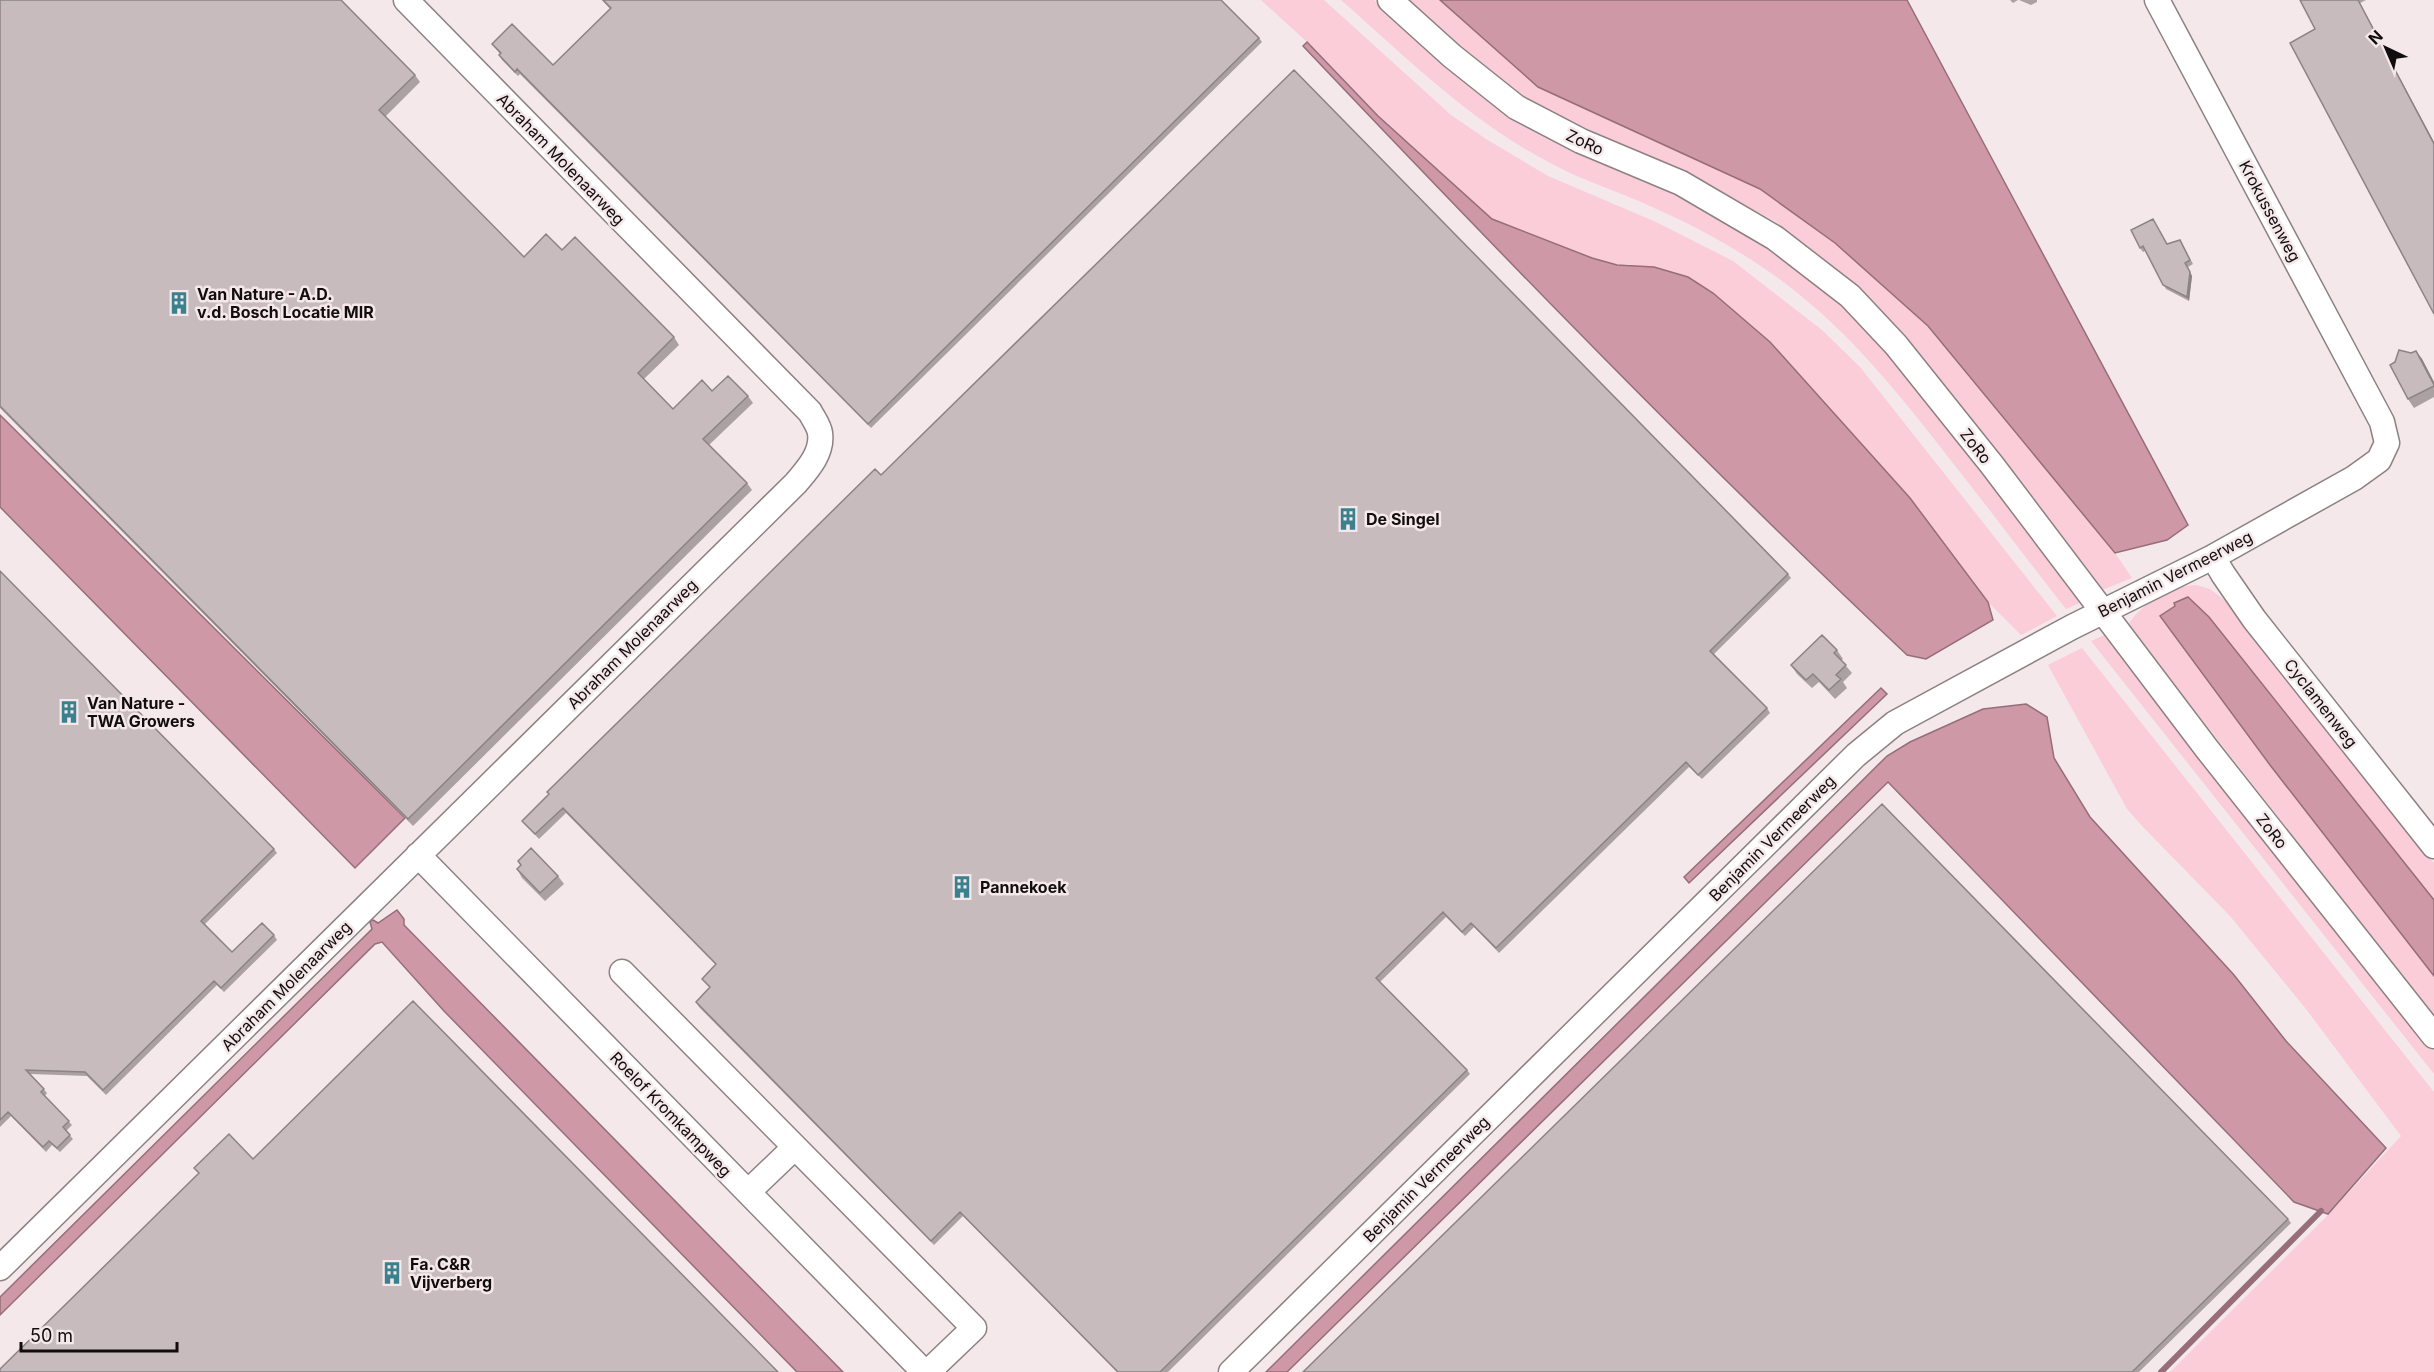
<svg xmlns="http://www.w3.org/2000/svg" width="2434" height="1372" font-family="Inter,sans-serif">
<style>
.green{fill:#facdd8}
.water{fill:#ce98a6;stroke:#956e78;stroke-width:1.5}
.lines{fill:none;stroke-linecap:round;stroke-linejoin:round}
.stream{stroke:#956e78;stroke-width:6}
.minor-casing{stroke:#8c8183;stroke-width:27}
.minor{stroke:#fff;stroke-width:24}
.wall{fill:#aba1a3}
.shaded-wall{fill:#8b8385}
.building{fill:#c7bbbe;stroke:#8b8385;stroke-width:1.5}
.labels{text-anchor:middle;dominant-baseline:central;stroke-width:5;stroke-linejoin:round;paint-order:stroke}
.street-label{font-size:16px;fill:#110d0e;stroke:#f5e8eb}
.poi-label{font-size:16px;font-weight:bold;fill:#110d0e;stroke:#f5e8eb;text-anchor:start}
</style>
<rect width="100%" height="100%" fill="#f5e8eb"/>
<path class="green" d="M1261,0H1324L1451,115L1486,139L1548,176L1656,222L1733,261L1822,330L1860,367L2057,616L2021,635L1988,602L1910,498L1770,342L1629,264L1617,265L1592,258L1492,219L1378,116L1307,42Z
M1341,0H1374L1437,56L1695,200L1813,271L1894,354L2082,602L2066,609C2029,562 1993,514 1956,467C1904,400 1851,332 1782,281C1741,251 1698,227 1652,207C1620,192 1586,182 1554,165C1473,124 1408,59 1341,0Z
M1409,0H1440L1538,87L1760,189L1835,243L1928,326L2014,429L2115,553L2132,578L2102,590L1955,398L1861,290L1775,221L1674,169L1527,101L1466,51Z
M2196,585L2210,589L2227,602L2434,863V900L2209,617L2190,601L2175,606L2160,616L2270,765L2434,976V1016L2128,625C2141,604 2170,586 2196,585Z
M2104,635L2434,1051V1074L2091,641Z
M2082,648L2434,1092V1372H2170L2326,1217L2401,1136L2306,1009L2230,916L2143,827L2127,809L2048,665Z"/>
<path class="water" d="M1440,0H1907L2188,525L2167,540L2115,553L1928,326L1835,243L1760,189L1538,87Z
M1307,42L1378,116L1492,219L1592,258L1617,265L1654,267L1688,277L1713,293L1770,342L1910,498L1988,602L1993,620L1926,659L1907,655C1699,459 1500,254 1303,46Z
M0,415L405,818L355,868L0,507Z
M2188,597L2209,617L2434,900V976L2270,765L2160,616L2175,606L2174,603Z
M1881,688L1887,694L1689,883L1684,877Z
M2026,704L2047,717L2054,758L2090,817L2234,975L2286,1041L2386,1148L2328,1214L2294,1202L1888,782L1287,1372H1266L1887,756L1910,742L1983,709Z
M397,910L404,919V925L843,1372H797L444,1011L382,942L375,944L0,1315V1297L372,929L370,922L373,920L378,923Z"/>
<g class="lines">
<path class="stream" d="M2161,1372L2321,1211"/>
<g class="minor-casing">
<path id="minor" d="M1390,0L1452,56L1516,107L1581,141L1681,183L1775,238L1850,296L1896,345L1992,465L2207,749L2434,1036
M2213,557L2223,574L2254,619L2434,846
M418,855L924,1372
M622,972L974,1328L928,1372
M748,1192L795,1147
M0,1268L796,483C807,470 823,453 820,433C819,426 813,418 810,412L406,0
M1231,1372L1856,755L1895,723L2072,627L2213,557L2354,478L2379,460L2387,443L2382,422L2157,0"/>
</g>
<use href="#minor" class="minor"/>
</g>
<path class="wall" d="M0,0L415,75L420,82L385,117L524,257L562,250L674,337L679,345L644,379L673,409L712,391L748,396L753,403L709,445L747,483L752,490L413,826L0,408Z
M602,0H1221L1259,38L1262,42L871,428L520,74L518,76L502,60L499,55L500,54L492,44L553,65L610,9Z
M2010,0H2018L2013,3Z
M2019,0H2037V2L2031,5Z
M2300,0H2366L2360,3L2434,142V314L2315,29Z
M2153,219L2167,244L2180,240L2193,264L2188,267L2192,276L2189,301L2166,289L2145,251L2143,252L2140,248Z
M2416,351L2422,359L2434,382V397L2414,408L2408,399L2411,353Z
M881,475L1788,574L1791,578L1714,654L1767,708L1770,713L1702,779L1689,767L1499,953L1474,927L1465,936L1446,917L1380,982L1467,1070L1470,1074L1168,1372H1117L963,1216L934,1245L699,1007L696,1002L710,988L702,979L716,965L566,813L539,839L522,821Z
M0,571L274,849L277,853L205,924L232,952L274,935L277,940L224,992L217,985L106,1095L87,1076L30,1074L47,1093L45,1096L72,1125L66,1131L73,1139L60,1152L52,1145L46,1152L11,1116L0,1127Z
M1837,650L1843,659L1841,660L1852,673L1843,682L1847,688L1835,699L1819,682L1812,688L1797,674L1791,665Z
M518,861L558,876L564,884L545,901L522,878L517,869L521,866Z
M2288,1219L2291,1223L2139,1372H1303Z"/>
<path class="shaded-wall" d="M2358,0L2434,142V144Z
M2185,263L2192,276L2189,301L2187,297Z
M2416,351L2422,359L2434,382V385Z"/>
<path class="building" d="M0,0H341L415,75L379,110L524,257L546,234L562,250L575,237L674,337L638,373L673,409L702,380L712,391L728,376L748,396L703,439L747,483L408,819L0,406Z
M603,0H1221L1259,38L868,424L517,69L515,72L499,55L501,53L492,44L512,24L553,65L611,8Z
M2300,0H2358L2434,144V314L2290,43L2315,29Z
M1294,70L1788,574L1710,651L1767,708L1698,775L1686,762L1496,948L1471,923L1462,932L1443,912L1376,978L1467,1070L1160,1372H1118L960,1212L931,1241L696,1002L710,987L702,979L716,964L563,808L535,834L522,821L549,794L547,792L875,469L881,475Z
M2153,219L2167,244L2180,240L2190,260L2185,263L2190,272L2187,297L2163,285L2143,246L2140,248L2131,230Z
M2399,350L2411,353L2416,351L2434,385V386L2408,399L2390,365L2395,362Z
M0,571L274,849L201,921L232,952L262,923L274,935L221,988L214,981L103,1090L85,1072L26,1070L44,1089L41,1092L69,1121L63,1127L70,1135L57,1148L49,1141L43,1147L8,1112L0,1120Z
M1822,635L1837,650L1834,653L1846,665L1836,675L1841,679L1829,690L1813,674L1806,680L1791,665Z
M1882,804L2288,1219L2132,1372H1303Z
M531,848L558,876L540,893L517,869L521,865L518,861Z
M413,1001L778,1372H0V1369L199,1173L194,1168L229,1134L253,1159Z"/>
<defs>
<g id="building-bare" transform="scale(1.8)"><path d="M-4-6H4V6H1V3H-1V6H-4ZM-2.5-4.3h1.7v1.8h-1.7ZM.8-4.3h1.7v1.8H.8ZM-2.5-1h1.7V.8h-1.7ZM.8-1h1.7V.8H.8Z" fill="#3a808d" stroke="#f5e8eb" stroke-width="2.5" paint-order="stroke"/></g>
</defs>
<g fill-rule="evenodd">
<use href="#building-bare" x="179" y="303"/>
<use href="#building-bare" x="1348" y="519"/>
<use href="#building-bare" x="69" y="712"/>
<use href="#building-bare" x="962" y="887"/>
<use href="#building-bare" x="392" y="1273"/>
</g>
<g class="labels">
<g class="street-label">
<text transform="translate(1585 142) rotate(25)">ZoRo</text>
<text transform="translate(561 159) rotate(46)">Abraham Molenaarweg</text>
<text transform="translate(2270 211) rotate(62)">Krokussenweg</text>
<text transform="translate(1976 446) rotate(52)">ZoRo</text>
<text transform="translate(2175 574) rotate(-27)">Benjamin Vermeerweg</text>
<text transform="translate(632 644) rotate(-45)">Abraham Molenaarweg</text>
<text transform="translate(2321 703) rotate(52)">Cyclamenweg</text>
<text transform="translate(2272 831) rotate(52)">ZoRo</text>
<text transform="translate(1772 838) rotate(-45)">Benjamin Vermeerweg</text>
<text transform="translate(286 986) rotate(-45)">Abraham Molenaarweg</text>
<text transform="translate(671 1114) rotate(46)">Roelof Kromkampweg</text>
<text transform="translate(1426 1179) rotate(-45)">Benjamin Vermeerweg</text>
</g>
<g class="poi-label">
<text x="197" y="294">Van Nature - A.D.<tspan x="197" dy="18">v.d. Bosch Locatie MIR</tspan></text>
<text x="1366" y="519">De Singel</text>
<text x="87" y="703">Van Nature -<tspan x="87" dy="18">TWA Growers</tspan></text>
<text x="980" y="887">Pannekoek</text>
<text x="410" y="1264">Fa. C&amp;R<tspan x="410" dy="18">Vijverberg</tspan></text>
</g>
</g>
<g transform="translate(2386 48) rotate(316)" stroke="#f5e8eb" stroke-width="4.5" paint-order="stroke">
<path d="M0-4.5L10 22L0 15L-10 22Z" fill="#110d0e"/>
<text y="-9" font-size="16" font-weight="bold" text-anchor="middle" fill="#110d0e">N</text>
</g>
<path d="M21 1342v9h156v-9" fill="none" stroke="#110d0e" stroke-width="3"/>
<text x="30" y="1342" font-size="18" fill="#110d0e" stroke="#f5e8eb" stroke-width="4.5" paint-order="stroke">50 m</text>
</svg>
